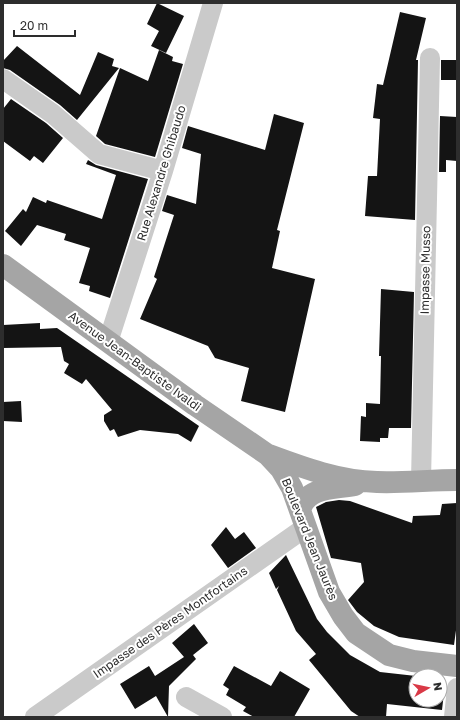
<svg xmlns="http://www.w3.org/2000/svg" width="460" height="720" font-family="'Golos Text',sans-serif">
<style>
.building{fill:#141414}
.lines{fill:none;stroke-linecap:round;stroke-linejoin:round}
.minor{stroke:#cacaca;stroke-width:20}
.major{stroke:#a5a5a5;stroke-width:22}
.labels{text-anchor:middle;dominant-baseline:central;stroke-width:4;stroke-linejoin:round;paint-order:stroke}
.street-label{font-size:12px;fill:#2d2d2d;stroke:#fff}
</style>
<rect width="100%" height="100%" fill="#fff"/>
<path class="building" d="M157,3L184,16L166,53L151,46L159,31L147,24Z
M400,12L426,18L416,60H418L415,220L365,216L368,176H377L380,119L373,118L377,84L383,85Z
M17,46L80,95L98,52L114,59L112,66L119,68L77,120L60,105L10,70L3,68V61Z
M159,50L173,57L172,61L183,64L155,157L105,144L96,136L120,68L148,81Z
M441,60H457V80H441Z
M11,99L46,123L63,138L43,163L34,156L30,161L3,141V109Z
M274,114L304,123L277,230L280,231L272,268L315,279L285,412L241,401L249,368L215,358L208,346L140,319L157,279L154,277L174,215L162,211L167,195L196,204L201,154L182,148L188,126L265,150Z
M440,116L457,117V161L446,160V172H439Z
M88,160L96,165L148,179L110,298L89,291L90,286L79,283L90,248L64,240L66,234L37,225L21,246L5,231L23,209L26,212L33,197L46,203L47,200L102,219L116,175L86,164Z
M381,289L414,292L411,428H389L388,438H380V442L360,441L361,416L366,417V403L380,404L381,356H379Z
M40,323V329L57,328L199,426L191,442L178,434L140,430L118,437L114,429L110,431L104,421V415L112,410L86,379L82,384L64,373L69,364L64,361L61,347L3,348V325Z
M21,401L22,422L3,421V402Z
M339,500L350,501L412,523L413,516L440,515L442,504L457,503V623L454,645L399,637L374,626L357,612L348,600L364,582L361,563L331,558L316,507L326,502Z
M226,527L235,539L244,532L256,548L228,568L211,545Z
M286,555L317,619L327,632L350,655L380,672L416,676V700H440L441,679L445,684L442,710L387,704L386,717H360L351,711L309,660L316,654L296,631L277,590L279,586L276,589L269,573Z
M194,624L208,643L193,655L196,659L169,686L168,717L156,696L135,709L120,684L149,666L155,676L184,657L172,643Z
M234,666L271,686L280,671L310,689L294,717H254L243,711L246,707L226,695L229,689L223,685Z"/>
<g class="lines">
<path class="minor" d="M3,79L53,114L99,154L163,171
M108,342L163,171L213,3
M421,481L430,58
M186,697L222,717
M35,717L306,527
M454,717L457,688"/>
<path class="major" d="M3,265L195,405L268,455L281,469L292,488L329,592L343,616L356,633L389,655L413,661L457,666
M269,455C304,468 339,481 377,482C403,483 430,480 457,480
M300,510C307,486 335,489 355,485"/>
</g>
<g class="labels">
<g class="street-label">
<text transform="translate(161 173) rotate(-73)">Rue Alexandre Ghibaudo</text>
<text transform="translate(425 270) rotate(-89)">Impasse Musso</text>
<text transform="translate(135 361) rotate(36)">Avenue Jean-Baptiste Ivaldi</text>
<text transform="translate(310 539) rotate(68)">Boulevard Jean Jaurès</text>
<text transform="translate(170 622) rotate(-35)">Impasse des Pères Montfortains</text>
</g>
</g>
<rect width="460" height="720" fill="none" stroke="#2d2d2d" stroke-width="8"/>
<g transform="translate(428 688) rotate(81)"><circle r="19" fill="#ffffff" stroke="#ababab"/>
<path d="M0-3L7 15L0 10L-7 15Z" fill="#d93946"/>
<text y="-6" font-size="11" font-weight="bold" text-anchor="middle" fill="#2d2d2d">N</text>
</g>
<path d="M14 30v6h61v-6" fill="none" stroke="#2d2d2d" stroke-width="2"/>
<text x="20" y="30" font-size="12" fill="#2d2d2d" stroke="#ffffff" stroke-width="3" paint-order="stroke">20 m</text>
</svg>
